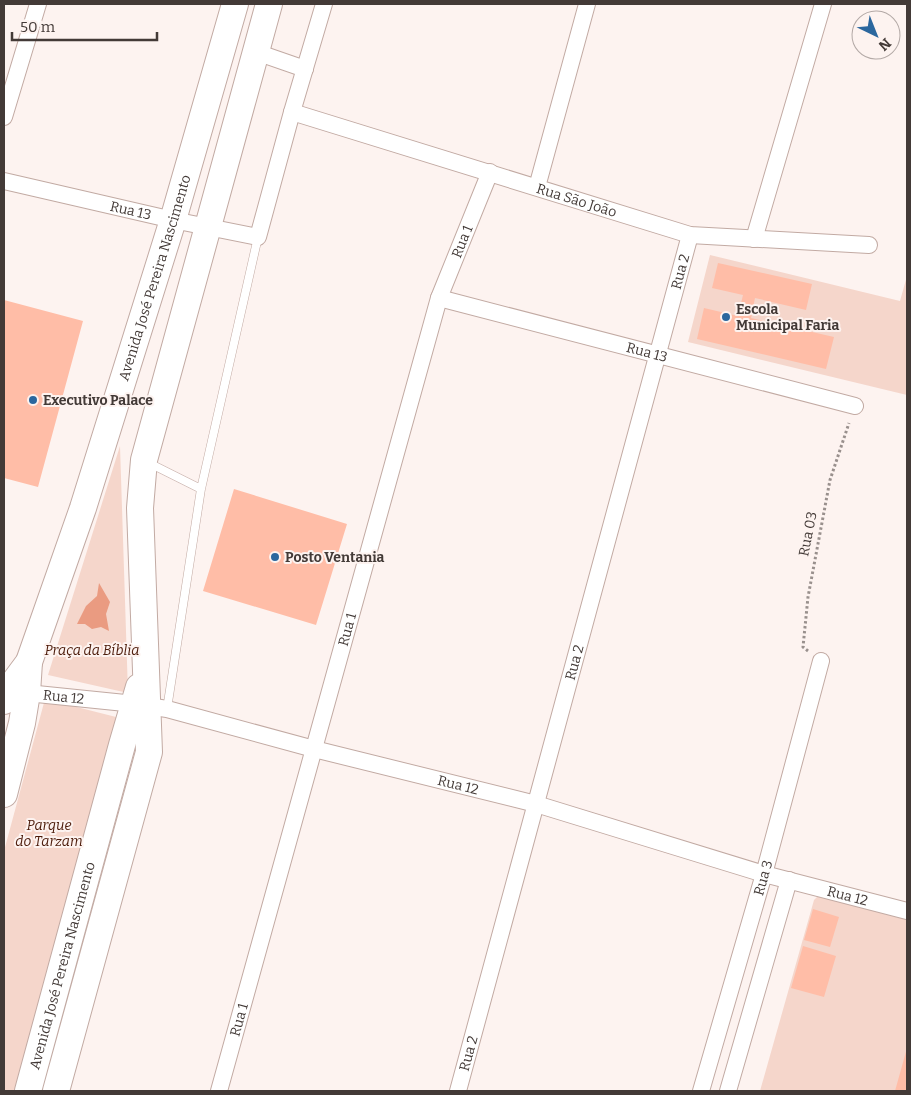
<svg xmlns="http://www.w3.org/2000/svg" width="911" height="1095" font-family="Bitter,serif">
<style>
.green{fill:#f5d6cb}
.water{fill:#ea9b81}
.building{fill:#ffbda7}
.lines{fill:none;stroke-linecap:round;stroke-linejoin:round}
.lane-casing{stroke:#c2aaa3;stroke-width:9}
.street-casing{stroke:#c2aaa3;stroke-width:18}
.primary-casing{stroke:#c2aaa3;stroke-width:28}
.path{stroke:#99908d;stroke-width:3;stroke-dasharray:2.5 2.5;stroke-linecap:butt}
.lane{stroke:#fff;stroke-width:8}
.street{stroke:#fff;stroke-width:16}
.primary{stroke:#fff;stroke-width:26}
.poi-dot{fill:#2b679e;stroke:#fdf3f0;stroke-width:2}
.labels{text-anchor:middle;dominant-baseline:central;stroke-width:4;stroke-linejoin:round;paint-order:stroke}
.street-label{font-size:14px;fill:#433a37;stroke:#fdf3f0}
.poi-label{font-size:14px;font-weight:bold;fill:#433a37;stroke:#fdf3f0;text-anchor:start}
.park-label{font-size:14px;font-style:italic;fill:#4c1b0a;stroke:#fdf3f0}
</style>
<rect width="100%" height="100%" fill="#fdf3f0"/>
<path class="green" d="M710,255L900,301L907,276V395L688,342Z
M120,446L128,693L48,675Z
M45,699L120,718L19,1091H4V851Z
M818,896L907,920V1091H760L814,900Z"/>
<path class="water" d="M99,583L110,602L106,614L109,631L101,627L92,629L85,624H77L86,606L97,596Z"/>
<path class="building" d="M718,263L812,284L806,310L755,298L751,318L834,337L826,369L697,339L704,308L738,316L743,295L712,288Z
M4,300L83,321L38,487L4,478Z
M234,489L347,524L316,625L203,591Z
M813,909L839,917L830,947L804,940Z
M803,946L836,956L824,997L791,988Z
M907,1048V1091H895Z"/>
<g class="lines">
<g class="lane-casing">
<path id="lane" d="M149,463L201,489
M167,709L201,489L258,237"/>
</g>
<g class="street-casing">
<g id="street">
<path d="M256,52L305,69"/>
<path id="s1" d="M292,112L690,235L869,245"/>
<path d="M4,117L38,4"/>
<path id="s2" d="M4,181L173,220L258,237L292,112L324,4"/>
<path d="M537,187L587,4"/>
<path d="M754,239L823,4"/>
<path id="s3" d="M439,298L855,406"/>
<path id="s4" d="M18,691L27,693L135,704L167,709L314,749L536,804L764,874L907,911"/>
<path id="s5" d="M219,1091L439,298L490,172"/>
<path id="s6" d="M458,1091L690,235"/>
<path id="s7" d="M701,1091L764,874L821,661"/>
<path d="M728,1091L789,880"/>
</g>
</g>
<g class="primary-casing">
<g id="primary">
<path id="s8" d="M4,701L9,689L29,662L83,508L173,220L235,4"/>
<path d="M4,794L22,723L27,693L29,662"/>
<path id="s9" d="M28,1091L122,745L139,687"/>
<path d="M56,1091L149,752L140,508L144,460L269,4"/>
</g>
</g>
<path class="path" d="M808,651L803,647L808,597L830,480L849,423"/>
<use href="#lane" class="lane"/>
<use href="#street" class="street"/>
<use href="#primary" class="primary"/>
</g>
<g class="poi-dot">
<circle cx="726" cy="317" r="5"/>
<circle cx="33" cy="400" r="5"/>
<circle cx="275" cy="557" r="5"/>
</g>
<g class="labels">
<g class="street-label">
<text stroke="none"><textPath href="#s1" startOffset="298">Rua São João</textPath></text>
<text stroke="none"><textPath href="#s2" startOffset="130">Rua 13</textPath></text>
<text stroke="none"><textPath href="#s5" startOffset="884">Rua 1</textPath></text>
<text stroke="none"><textPath href="#s6" startOffset="849">Rua 2</textPath></text>
<text stroke="none"><textPath href="#s8" startOffset="451">Avenida José Pereira Nascimento</textPath></text>
<text stroke="none"><textPath href="#s3" startOffset="215">Rua 13</textPath></text>
<text transform="translate(808 534) rotate(-79)">Rua 03</text>
<text stroke="none"><textPath href="#s5" startOffset="479">Rua 1</textPath></text>
<text stroke="none"><textPath href="#s6" startOffset="444">Rua 2</textPath></text>
<text stroke="none"><textPath href="#s4" startOffset="46">Rua 12</textPath></text>
<text stroke="none"><textPath href="#s4" startOffset="451">Rua 12</textPath></text>
<text stroke="none"><textPath href="#s7" startOffset="222">Rua 3</textPath></text>
<text stroke="none"><textPath href="#s4" startOffset="856">Rua 12</textPath></text>
<text stroke="none"><textPath href="#s9" startOffset="130">Avenida José Pereira Nascimento</textPath></text>
<text stroke="none"><textPath href="#s5" startOffset="74">Rua 1</textPath></text>
<text stroke="none"><textPath href="#s6" startOffset="39">Rua 2</textPath></text>
</g>
<g class="poi-label">
<text x="736" y="309">Escola<tspan x="736" dy="16">Municipal Faria</tspan></text>
<text x="43" y="400">Executivo Palace</text>
<text x="285" y="557">Posto Ventania</text>
</g>
<g class="park-label">
<text x="92" y="650">Praça da Bíblia</text>
<text x="49" y="825">Parque<tspan x="49" dy="16">do Tarzam</tspan></text>
</g>
</g>
<rect width="911" height="1095" fill="none" stroke="#433a37" stroke-width="10"/>
<g transform="translate(876 35) rotate(137)"><circle r="24" fill="#fdf3f0" stroke="#b3a9a6"/>
<path d="M0-4L9 19L0 12L-9 19Z" fill="#2b679e"/>
<text y="-8" font-size="14" font-weight="bold" text-anchor="middle" fill="#433a37">N</text>
</g>
<path d="M12 32v8h145v-8" fill="none" stroke="#433a37" stroke-width="2.5"/>
<text x="20" y="32" font-size="15" fill="#433a37" stroke="#fdf3f0" stroke-width="4" paint-order="stroke">50 m</text>
</svg>
